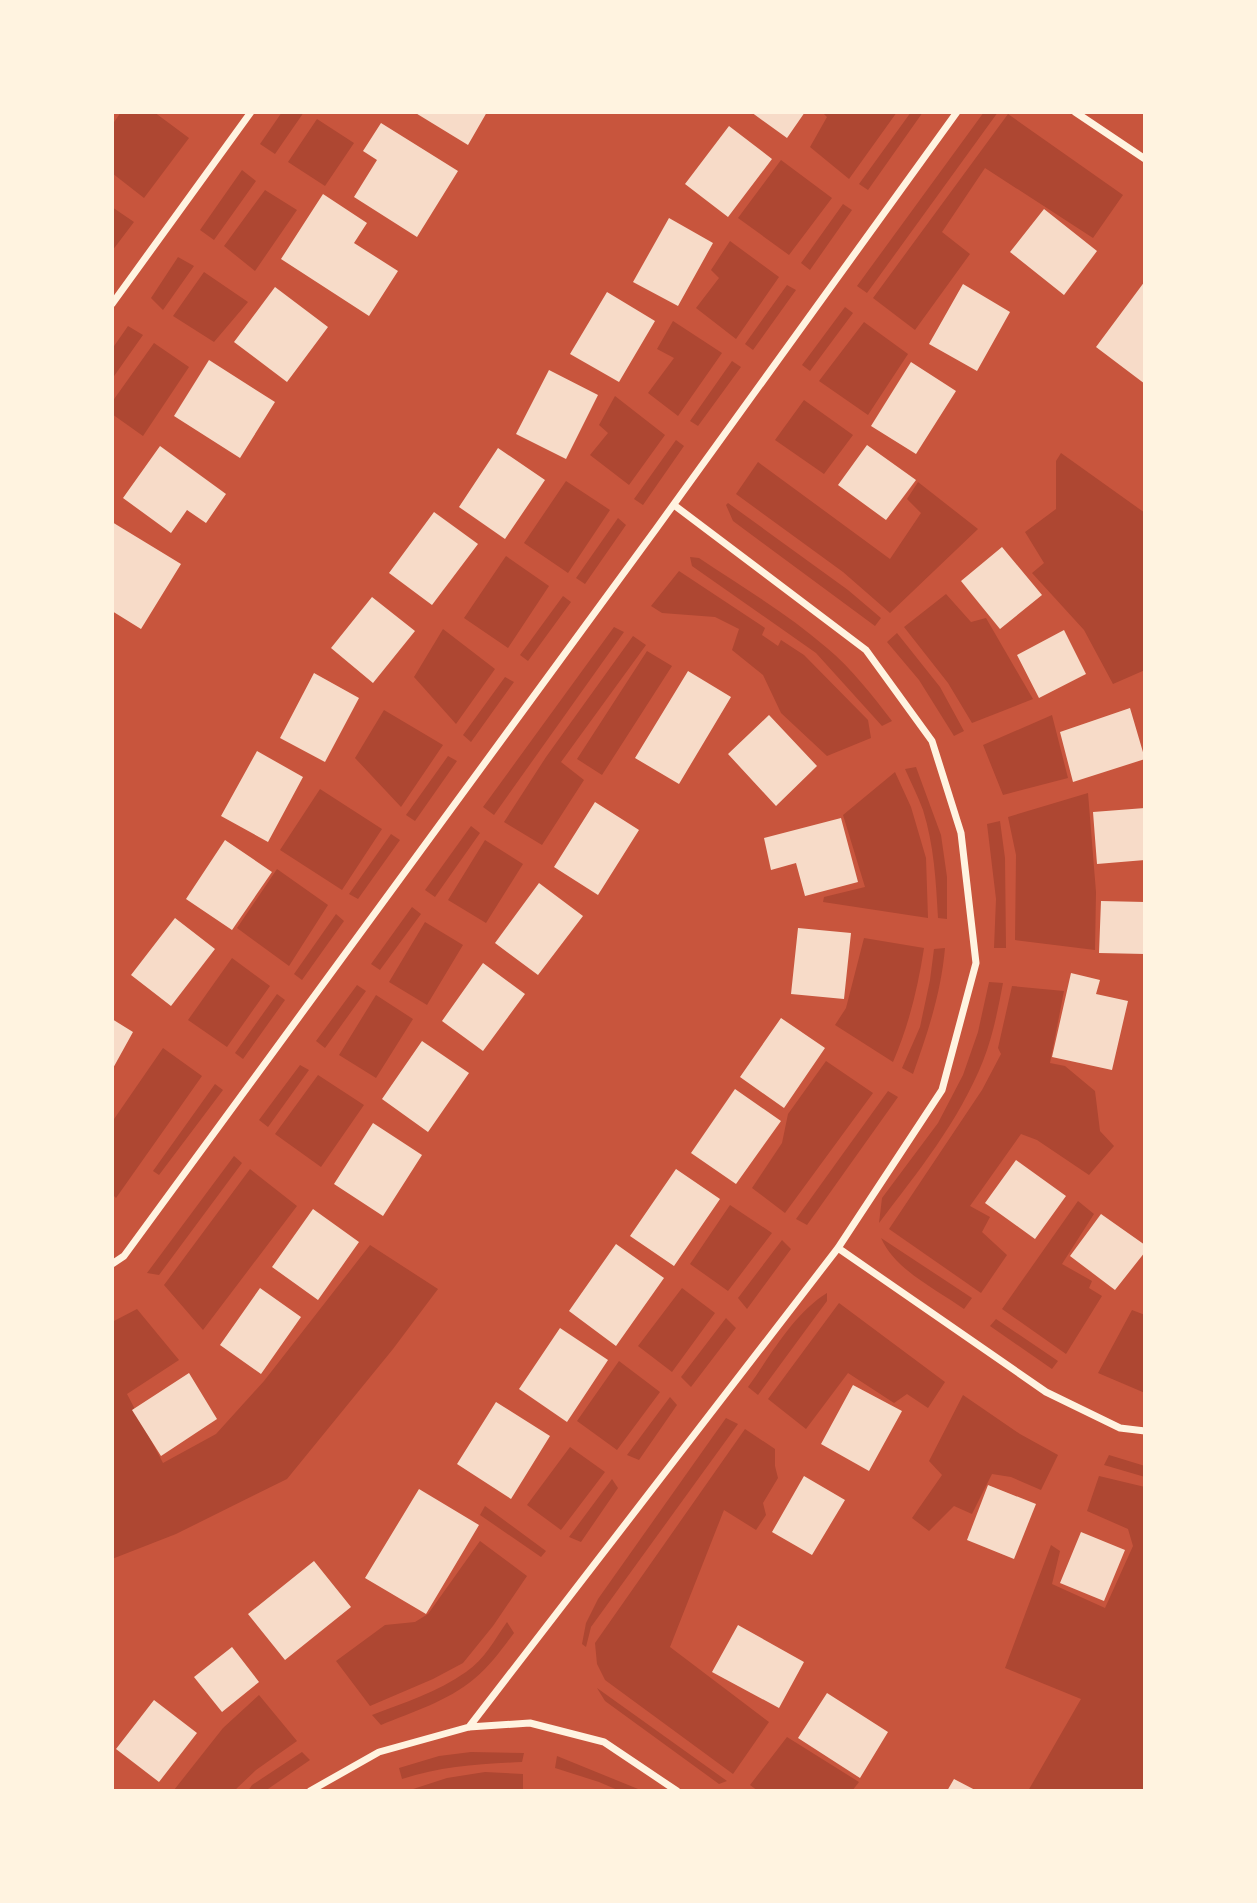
<svg xmlns="http://www.w3.org/2000/svg" width="1257" height="1903" font-family="'Sofia Sans Condensed',sans-serif">
<style>
.green{fill:#ae4732}
.building{fill:#f7dbc8}
.lines{fill:none;stroke-linecap:round;stroke-linejoin:round}
.minor{stroke:#fff3e0;stroke-width:7}
</style>
<rect width="100%" height="100%" fill="#c8553d"/>
<path class="green" d="M121,112H154L189,138L144,198L112,173V125Z
M282,112H304L275,154L260,144Z
M822,112H897L849,179L810,147L827,117Z
M911,112H923L868,190L859,184Z
M984,112H998L867,293L857,286Z
M1008,114L1123,195L1093,238L985,168L942,232L970,254L915,330L873,298Z
M317,119L354,143L325,186L288,162Z
M781,160L832,198L789,255L738,218Z
M242,170L256,181L214,240L200,230Z
M265,190L297,210L255,271L224,246Z
M843,204L852,210L810,270L801,263Z
M112,207L134,222L112,251Z
M730,241L779,277L736,339L696,308L719,278L711,270Z
M178,257L194,266L163,310L151,298Z
M204,272L248,302L214,342L173,316Z
M787,285L796,290L753,350L745,344Z
M845,307L853,313L810,371L802,365Z
M673,321L722,353L678,416L648,393L674,358L657,349Z
M864,322L908,354L868,415L819,381Z
M128,326L143,335L112,379V349Z
M154,343L189,367L143,436L112,414V402Z
M732,361L741,367L698,426L690,421Z
M615,396L665,435L629,485L590,455L608,433L599,425Z
M804,400L853,435L824,474L775,440Z
M676,440L684,446L643,505L634,499Z
M1061,453L1145,513V670L1113,684L1084,630L1032,573L1044,563L1025,532L1056,509V461Z
M758,462L890,559L921,513L907,499L918,482L978,529L890,613L843,572L736,494Z
M566,481L610,510L568,573L524,543Z
M728,503L848,590L881,618L875,626L733,521L726,505Z
M618,518L626,525L585,584L576,578Z
M506,556L549,586L508,648L464,618Z
M690,557L699,558C742,587 788,614 827,648C852,669 872,695 892,721L882,726L816,653L692,566Z
M679,571L765,628L762,635L778,646L781,640L804,655L868,720L871,738L827,756L781,713L763,675L732,650L739,629L715,617L662,613L651,606Z
M946,594L971,622L986,618L1033,699L972,723L948,683L904,627Z
M563,596L571,602L528,661L520,655Z
M614,627L624,632L494,815L483,807Z
M443,629L495,669L456,724L414,677Z
M897,633L940,687L964,731L954,736L919,680L887,642Z
M633,636L646,645L561,762L584,780L542,845L504,822L546,757Z
M647,651L672,666L602,775L577,759Z
M505,677L514,682L471,742L463,735Z
M384,710L443,745L401,807L355,758Z
M1052,715L1068,778L1003,795L983,745Z
M448,756L457,761L415,821L406,815Z
M916,767L941,835L947,877V919L938,918C936,881 934,845 923,810C918,796 911,783 905,769Z
M895,772L911,807L926,858L928,918L823,902L824,897L865,887L843,815Z
M320,789L382,829L342,890L280,850Z
M1088,793L1096,892L1095,950L1015,940L1016,855L1008,817Z
M1000,821L1005,858L1006,948H994L996,899L987,824Z
M471,826L480,833L435,897L425,890Z
M391,834L400,840L358,899L349,894Z
M485,840L523,864L486,923L448,900Z
M277,869L328,905L289,966L237,928Z
M412,907L421,914L380,970L371,964Z
M336,914L344,921L302,980L294,974Z
M425,922L463,945L427,1005L389,982Z
M864,938L924,948C918,987 909,1025 893,1062L835,1025L846,1008Z
M945,948C941,993 928,1032 913,1074L902,1068L920,1027L930,980L934,949Z
M232,958L270,986L227,1047L188,1020Z
M989,982L1003,983C998,1009 993,1036 983,1061C959,1121 918,1172 879,1223L882,1198L938,1123L963,1075L978,1032Z
M357,985L366,991L325,1048L316,1041Z
M1012,986L1064,991L1050,1063L1065,1066L1095,1091L1100,1131L1114,1146L1089,1175L1037,1140L1021,1134L970,1206L990,1217L982,1232L1007,1255L981,1293L889,1229L982,1090L1001,1054L998,1048Z
M277,994L285,1000L243,1059L235,1053Z
M376,995L413,1019L376,1078L339,1055Z
M163,1048L202,1076L116,1198L112,1194V1122Z
M826,1061L873,1093L785,1213L752,1188L782,1143L788,1114Z
M300,1065L309,1070L268,1127L259,1120Z
M318,1075L364,1105L321,1167L275,1134Z
M215,1084L223,1090L159,1175L153,1171Z
M888,1091L898,1097L807,1225L796,1219Z
M234,1156L242,1163L159,1275L147,1273Z
M250,1169L297,1206L203,1330L164,1285Z
M1078,1201L1094,1214L1062,1264L1092,1281L1089,1288L1102,1296L1066,1354L1002,1309Z
M730,1205L772,1233L728,1291L690,1264Z
M881,1238L972,1298L964,1309C936,1289 895,1270 881,1238Z
M782,1240L791,1249L747,1309L738,1298Z
M370,1245L438,1289L393,1349L287,1479L176,1534L112,1559V1322L137,1309L179,1360L127,1394L163,1463L216,1434L264,1381Z
M682,1288L715,1313L672,1372L638,1346Z
M827,1293V1301L758,1395L748,1387C771,1355 793,1314 827,1293Z
M839,1303L945,1382L928,1408L907,1394L894,1403L848,1373L806,1429L768,1399Z
M1132,1310L1145,1315V1393L1098,1373Z
M726,1318L736,1328L691,1387L681,1377Z
M996,1319L1058,1361L1052,1369L990,1326Z
M619,1361L660,1392L617,1450L577,1421Z
M963,1395L1020,1434L1058,1455L1041,1490L1011,1477L992,1474L972,1514L954,1506L929,1531L912,1518L942,1475L929,1461Z
M670,1397L677,1405L639,1460L627,1455Z
M726,1418L738,1424L591,1627L586,1647L582,1644L586,1623L598,1599Z
M745,1429L775,1449V1466L778,1478L763,1503L766,1515L756,1530L724,1510L670,1647L769,1722L733,1774L605,1680L597,1664L595,1643Z
M570,1447L605,1472L561,1530L527,1505Z
M1109,1455L1145,1466V1477L1104,1465Z
M1099,1476L1145,1487V1791H1028L1081,1699L1005,1668L1051,1545L1060,1551L1052,1584L1105,1608L1133,1546L1128,1529L1087,1511Z
M612,1479L618,1488L581,1542L569,1537Z
M485,1506L546,1551L541,1557L480,1515Z
M480,1541L527,1576L493,1626L463,1663L433,1679L370,1706L336,1661L385,1625L415,1622L428,1614Z
M507,1622L514,1633C502,1649 490,1666 474,1679C448,1701 412,1712 381,1725L372,1715C403,1703 438,1692 466,1672C484,1660 495,1639 507,1622Z
M597,1688L727,1781L719,1784L605,1701Z
M259,1695L297,1741L256,1770L234,1791L174,1790L223,1728Z
M787,1737L859,1782L852,1791H758L750,1785Z
M302,1752L310,1760L265,1791H248L252,1785Z
M471,1752L524,1753L522,1762C480,1764 442,1766 402,1779L399,1768L439,1756Z
M557,1756L643,1791H620L599,1782L555,1768Z
M485,1772L523,1774V1791H407L447,1778Z"/>
<path class="building" d="M414,112H487L468,145Z
M751,112H805L787,138Z
M381,123L458,171L417,237L354,197L377,160L363,151Z
M729,126L772,159L728,217L685,184Z
M323,194L367,223L354,243L398,271L369,316L281,259Z
M1044,209L1097,251L1064,295L1010,252Z
M669,218L713,243L678,306L633,282Z
M1145,281V384L1096,347Z
M963,284L1010,312L977,371L929,344Z
M275,287L328,327L287,382L234,342Z
M607,292L655,321L619,382L570,354Z
M209,360L275,402L240,458L174,416Z
M911,362L956,391L916,454L871,426Z
M549,370L598,395L566,459L516,434Z
M867,445L916,480L886,520L838,485Z
M160,446L226,494L206,523L187,510L171,533L123,498Z
M498,448L545,480L505,539L459,507Z
M434,512L478,544L432,605L389,573Z
M112,522L181,564L141,629L112,611Z
M1002,547L1042,595L1000,629L961,581Z
M372,597L415,631L373,683L331,648Z
M1064,630L1086,674L1039,698L1017,655Z
M688,671L731,697L679,784L635,758Z
M314,673L359,698L325,762L280,738Z
M1130,708L1145,759L1073,782L1060,732Z
M769,715L817,766L776,806L728,754Z
M257,751L303,777L268,842L221,816Z
M595,802L639,830L598,895L554,867Z
M1145,808V860L1097,864L1093,812Z
M841,818L858,882L805,896L796,863L771,870L764,838Z
M225,840L272,872L232,930L186,899Z
M539,883L583,916L538,975L495,943Z
M1101,901L1145,902V954L1099,953Z
M175,918L215,949L171,1006L131,975Z
M798,928L851,933L844,999L791,994Z
M483,963L525,994L483,1051L442,1021Z
M1071,973L1100,980L1096,994L1128,1001L1112,1070L1052,1057Z
M781,1018L825,1048L784,1108L740,1077Z
M112,1019L133,1032L112,1070Z
M422,1041L469,1073L428,1132L382,1099Z
M735,1089L781,1121L736,1184L691,1153Z
M373,1123L422,1155L383,1216L334,1184Z
M1016,1160L1066,1196L1035,1239L985,1203Z
M676,1169L720,1199L674,1266L630,1236Z
M313,1209L359,1242L318,1300L272,1267Z
M1101,1214L1145,1245V1252L1115,1290L1070,1256Z
M616,1244L664,1278L616,1346L569,1311Z
M260,1288L301,1317L261,1374L220,1345Z
M560,1328L608,1360L567,1422L519,1389Z
M189,1373L217,1419L161,1456L132,1410Z
M853,1385L902,1411L869,1471L821,1444Z
M496,1402L550,1436L511,1499L457,1464Z
M804,1476L845,1500L812,1555L772,1532Z
M988,1485L1036,1504L1014,1559L967,1540Z
M419,1489L479,1525L426,1614L365,1578Z
M1081,1532L1125,1550L1104,1601L1060,1583Z
M314,1561L351,1607L285,1660L248,1614Z
M738,1625L804,1662L779,1708L712,1672Z
M232,1647L259,1682L222,1712L194,1677Z
M827,1693L888,1732L860,1778L798,1738Z
M154,1700L197,1733L159,1782L116,1749Z
M954,1779L977,1791H947Z"/>
<g class="lines">
<path class="minor" d="M1075,112L1145,159
M112,304L251,112
M838,1248L1046,1392L1120,1428L1145,1431
M112,1264L124,1256L656,529L957,112
M469,1727L838,1248L942,1090L976,963L961,833L932,741L866,650L674,505
M310,1791L379,1752L469,1727L530,1723L604,1742L677,1791"/>
</g>
<rect width="1257" height="1903" fill="none" stroke="#fff3e0" stroke-width="228"/>
</svg>
